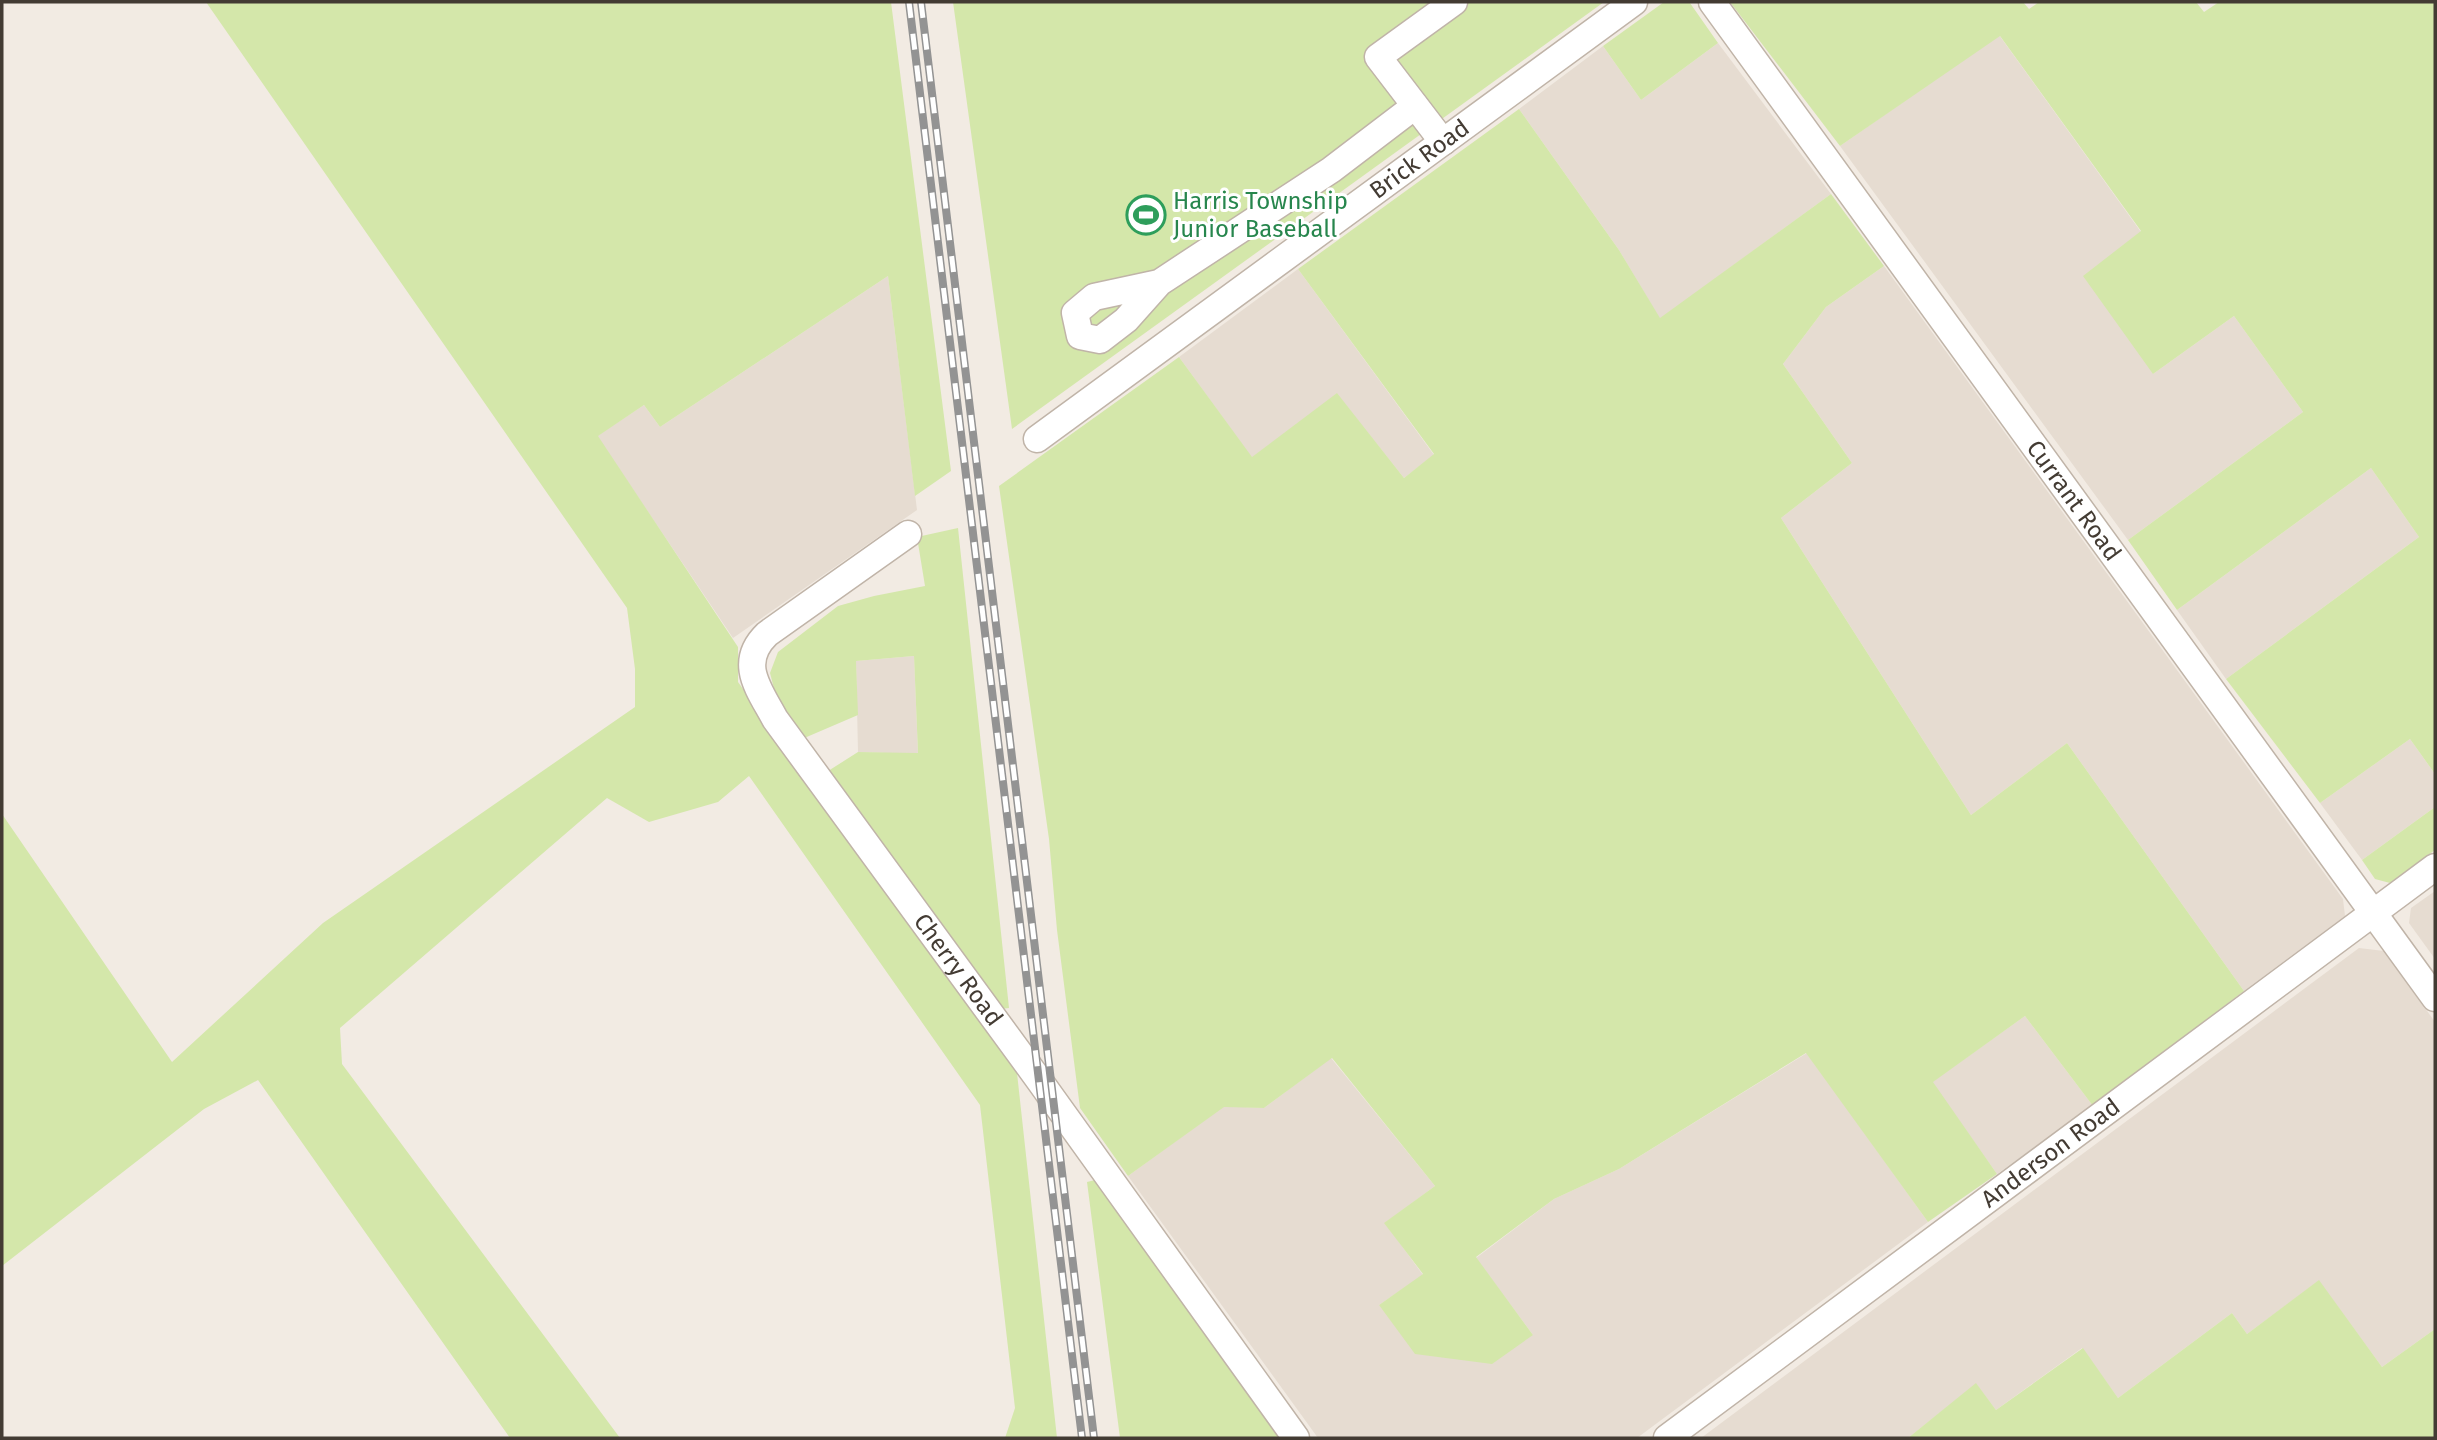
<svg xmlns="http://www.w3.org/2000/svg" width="2437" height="1440" font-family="'Fira Sans',sans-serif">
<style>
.residential{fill:#e6dcd1}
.green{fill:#d4e7aa}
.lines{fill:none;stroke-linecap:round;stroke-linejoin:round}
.minor-casing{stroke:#c0b4a8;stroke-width:29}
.minor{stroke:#fff;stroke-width:26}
.rail-casing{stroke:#939393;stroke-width:8}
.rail{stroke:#fff;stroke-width:5;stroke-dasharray:16;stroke-linecap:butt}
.labels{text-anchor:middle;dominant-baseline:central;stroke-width:6;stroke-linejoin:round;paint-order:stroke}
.street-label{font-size:24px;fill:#433b33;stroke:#fff}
.leisure-label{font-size:24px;fill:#27864d;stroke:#fff;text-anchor:start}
</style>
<rect width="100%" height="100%" fill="#f2ebe3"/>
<path class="residential" d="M1999,35L2141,232L2153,374L2234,316L2303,412L2128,540L1840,146Z
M1718,43L1831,194L1660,319L1619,250L1519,109L1603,46L1641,100Z
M1884,266L2343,899L2345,916L2244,991L2067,743L1971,815L1781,518L1852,463L1783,364L1826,307Z
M1298,269L1434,455L1404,478L1337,394L1252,458L1179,357Z
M888,276L917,510L733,638L597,436L644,405L660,427Z
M2371,468L2419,537L2226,679L2177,610Z
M914,656L918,754L858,752L856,661Z
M2410,739L2435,774V807L2362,860L2320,803Z
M2435,891V959L2409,923L2411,908Z
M2359,948L2384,951L2435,1022V1329L2382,1367L2319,1281L2247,1334L2232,1313L2118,1398L2082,1348L1996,1410L1976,1384L1908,1438H1701Z
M2025,1016L2093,1106L1997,1174L1932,1082Z
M1807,1053L1928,1222L1637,1438H1318L1128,1176L1224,1106L1264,1108L1331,1058L1435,1186L1385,1223L1423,1275L1379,1305L1533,1335L1476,1258L1554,1199L1619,1169Z"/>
<path class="green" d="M206,2H891L951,471L915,496L888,276L660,427L644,405L598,436L738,647V682L1017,1073L1057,1438H1005L1015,1408L980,1105L749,776L718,802L649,822L607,798L340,1028L342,1064L620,1438H510L258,1080L204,1109L2,1266V814L172,1062L323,923L635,707V669L627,608Z
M953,2H1604L1012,429Z
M1664,2L1690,3L1718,43L1641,100L1603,46Z
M1730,2H2023L2029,9L2039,2H2196L2204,12L2219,2H2435V774L2410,739L2320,803L2226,679L2419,537L2371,468L2177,610L2128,540L2303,412L2234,316L2153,374L2083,276L2141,231L2000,36L1840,146Z
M1519,109L1619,250L1660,318L1831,194L1884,266L1826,307L1783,364L1852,463L1781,518L1971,815L2067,743L2244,991L2093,1106L2025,1016L1933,1082L1997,1174L1928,1222L1806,1053L1619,1169L1554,1199L1476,1257L1533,1335L1492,1364L1415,1354L1379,1305L1423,1274L1384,1223L1435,1186L1332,1058L1264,1108L1224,1107L1128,1176L1080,1108L1057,930L1049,839L999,486L1179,357L1252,457L1337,393L1404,478L1434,454L1298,269Z
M958,528L1009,1008L1000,1009L825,773L858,752L918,753L914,656L856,661L858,715L802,739L777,700L770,673L778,652L838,606L874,596L925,586L917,537Z
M2435,807V850L2390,883L2375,879L2362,860Z
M1095,1180L1281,1438H1120L1087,1182Z
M2319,1280L2382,1367L2435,1329V1438H1908L1976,1383L1996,1410L2083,1348L2118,1398L2232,1313L2247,1334Z"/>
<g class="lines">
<g class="minor-casing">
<g id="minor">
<path id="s1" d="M1712,2L2435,998"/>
<path d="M1443,142L1378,57L1454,2"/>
<path d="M1159,283L1094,297L1075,313L1080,336L1100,340L1126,320L1159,283L1331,170L1415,106"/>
<path id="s2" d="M1037,439L1634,2"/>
<path id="s3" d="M908,534L767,634C737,663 759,689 775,719L1039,1080L1296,1438"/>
<path id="s4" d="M1667,1438L2435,867"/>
</g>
</g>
<use href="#minor" class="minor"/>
<g class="rail-casing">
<path id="rail" d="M909,2L1082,1438
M921,2L1094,1438"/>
</g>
<use href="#rail" class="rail"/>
</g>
<defs>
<g id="stadium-ring" transform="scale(2.0125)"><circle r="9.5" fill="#fff" stroke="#2e9e5b" stroke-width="1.5"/><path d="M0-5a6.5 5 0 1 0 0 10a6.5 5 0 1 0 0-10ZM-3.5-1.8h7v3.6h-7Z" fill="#2e9e5b"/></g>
</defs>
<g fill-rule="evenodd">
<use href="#stadium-ring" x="1146" y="215"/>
</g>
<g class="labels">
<g class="street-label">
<text stroke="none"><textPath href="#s2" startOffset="474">Brick Road</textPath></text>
<text stroke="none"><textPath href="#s1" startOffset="616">Currant Road</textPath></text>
<text stroke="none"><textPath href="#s3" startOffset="578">Cherry Road</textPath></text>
<text stroke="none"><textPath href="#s4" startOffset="478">Anderson Road</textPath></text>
</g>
<g class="leisure-label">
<text x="1173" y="201">Harris Township<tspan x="1173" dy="28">Junior Baseball</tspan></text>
</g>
</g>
<rect width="2437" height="1440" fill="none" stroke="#433b33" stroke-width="7"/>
</svg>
